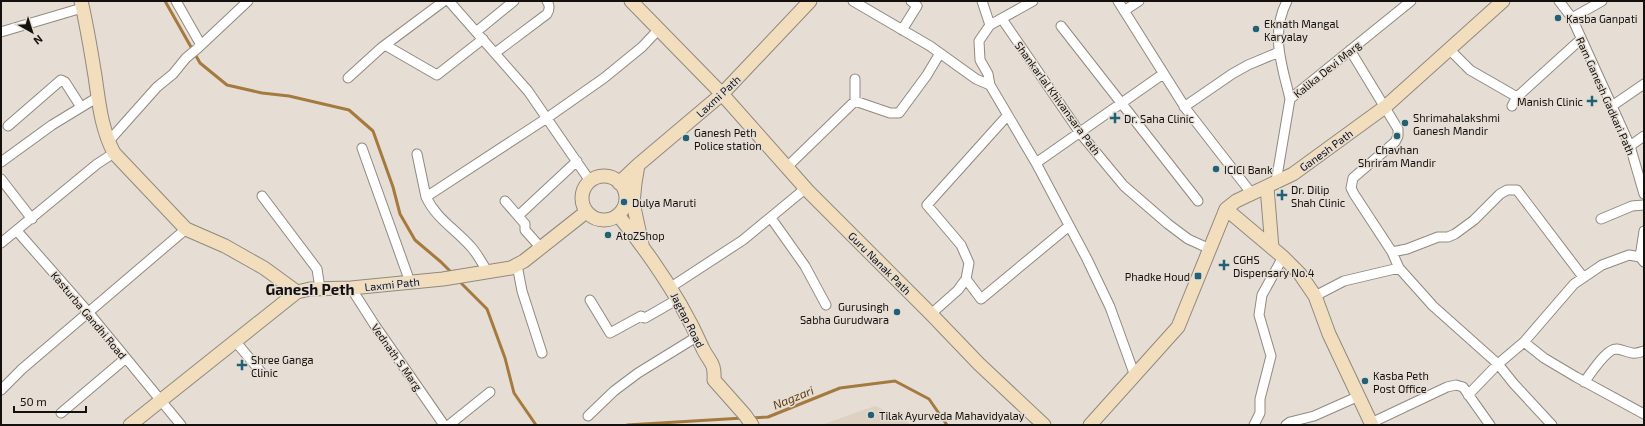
<svg xmlns="http://www.w3.org/2000/svg" width="1645" height="426" font-family="'Exo 2',sans-serif">
<style>
.built{fill:#ded1c2}
.lines{fill:none;stroke-linecap:round;stroke-linejoin:round}
.stream{stroke:#a57a3f;stroke-width:3}
.street-casing{stroke:#8f8980;stroke-width:11}
.secondary-casing{stroke:#8f8980;stroke-width:15}
.street{stroke:#fff;stroke-width:9}
.secondary{stroke:#f2debd;stroke-width:13}
.poi-dot{fill:#206176;stroke:#e6ded5;stroke-width:1.5}
.labels{text-anchor:middle;dominant-baseline:central;stroke-width:3;stroke-linejoin:round;paint-order:stroke}
.poi-label{font-size:11px;fill:#13100d;stroke:#e6ded5;text-anchor:start}
.street-label{font-size:11px;fill:#13100d;stroke:#e6ded5}
.water-label{font-size:12px;font-style:italic;fill:#5a3b0b;stroke:#e6ded5}
.district-label{font-size:15px;font-weight:bold;fill:#13100d;stroke:#e6ded5}
</style>
<rect width="100%" height="100%" fill="#e6ded5"/>
<path class="built" d="M876,406L912,425H821L875,406Z"/>
<g class="lines">
<path class="stream" d="M165,1L200,63L227,85L262,93L289,96L349,110L373,131L393,187L400,214L415,240L441,262L453,274
M459,281L487,309L505,358L514,393L536,425
M751,418L768,417L840,388L895,381L929,399L947,425
M627,425L743,418"/>
<g class="street-casing">
<path id="street" d="M176,1L201,45
M449,1L528,91L590,181
M853,1L930,46L976,79L990,85L1036,163L1087,259L1110,307L1135,376
M982,1L990,25
M1118,1L1186,109L1252,194
M1287,1C1270,34 1282,65 1290,99
M1559,1L1572,18L1612,106L1630,146L1644,194
M1124,11L1139,1
M1572,18L1602,1
M1002,19L1080,133L1124,186L1168,224L1188,239L1210,249
M1061,26L1198,201
M902,30L917,6L911,1
M1,32L82,8
M476,32L514,1
M385,45L437,75L483,39
M1449,49L1470,70L1517,97L1512,106
M1350,50L1398,129V136L1395,142L1353,178L1351,188L1354,194L1392,252L1399,268L1433,306L1498,364L1514,384L1552,425
M495,53L547,14C550,9 550,6 547,1
M348,78L381,48L444,1
M990,85L988,74L980,60L979,41L990,25L1033,1
M1517,97L1581,39
M855,101V79
M1612,106L1644,84
M1184,107L1232,74L1248,65L1279,52
M8,126L61,80L65,82L81,107
M108,142L157,87L173,74L186,58L198,48L248,1
M1630,146L1644,136
M362,148L410,282
M417,154L426,197C437,220 456,229 472,248C478,255 482,263 487,271
M1,162L52,125L98,97
M1036,163L1163,74
M787,167L855,101L890,113H899L927,75L940,53
M1,179L32,219
M1276,182L1290,99L1411,1
M262,196L317,269L320,288
M426,197L547,118L604,78L642,47L659,29
M505,201L525,224V230L541,248
M518,216L577,161
M771,218L805,266L826,305
M1601,219L1632,206L1644,205
M17,231L89,313L181,425
M1,243L97,164L114,153
M1392,252L1407,249L1438,237H1448L1455,234L1474,220L1500,194L1507,190H1517L1583,277
M1644,262L1640,257L1644,231
M517,265L522,291L542,353
M966,279L981,299L1069,226
M671,287L743,240L806,188
M351,288L374,324L444,425
M1315,296L1344,281L1399,268
M590,300L610,333L641,316L645,318L678,299
M931,314L958,290L966,279L969,263L961,245L927,205L1007,116
M235,341L261,372
M1524,342L1544,358L1576,377L1644,414
M1584,382C1591,374 1606,348 1617,349C1629,351 1631,356 1644,351
M1,390L22,369L186,229
M1468,395L1498,364L1524,342L1574,284L1602,265L1629,255L1640,257
M61,413L126,358
M588,416L614,391L638,373L698,336
M1371,423L1447,387L1456,385L1463,387L1490,425
M449,425L490,392
M1254,425L1260,413V399L1271,356L1259,315L1262,295L1283,257
M1286,425L1290,422L1314,416L1359,396"/>
</g>
<g class="secondary-casing">
<path id="secondary" d="M81,1C87,26 91,51 95,76C99,103 101,128 114,153L186,229L225,246L264,268L297,292
M631,1L722,94L808,191L931,314L979,364L1044,425
M638,165L635,183L633,203L642,244
M582 198a22 22 0 1 1 44 0a22 22 0 1 1-44 0Z
M619,183L638,165L722,94L810,1
M1267,187L1272,248
M1226,209L1283,257L1300,274L1315,296L1329,334L1372,425
M618,215C652,257 681,299 703,349C710,363 715,362 714,380L745,415L752,425
M130,425L297,292L310,289L351,288L443,279L511,268L524,261L586,212
M1090,425L1178,327L1226,209L1236,201L1293,174L1385,107L1503,1"/>
</g>
<use href="#street" class="street"/>
<use href="#secondary" class="secondary"/>
</g>
<g class="poi-dot">
<circle cx="1558" cy="18" r="4"/>
<circle cx="1256" cy="29" r="4"/>
<path d="M1590 95h4v4h4v4h-4v4h-4v-4h-4v-4h4z"/>
<path d="M1113 112h4v4h4v4h-4v4h-4v-4h-4v-4h4z"/>
<circle cx="1405" cy="123" r="4"/>
<circle cx="1397" cy="136" r="4"/>
<circle cx="686" cy="138" r="4"/>
<circle cx="1216" cy="169" r="4"/>
<path d="M1280 189h4v4h4v4h-4v4h-4v-4h-4v-4h4z"/>
<circle cx="624" cy="202" r="4"/>
<circle cx="608" cy="235" r="4"/>
<path d="M1222 259h4v4h4v4h-4v4h-4v-4h-4v-4h4z"/>
<rect x="1194" y="272" width="8" height="8" rx="2"/>
<circle cx="897" cy="312" r="4"/>
<path d="M240 359h4v4h4v4h-4v4h-4v-4h-4v-4h4z"/>
<circle cx="1365" cy="381" r="4"/>
<circle cx="871" cy="415" r="4"/>
</g>
<g class="labels">
<g class="poi-label">
<text x="1566" y="18">Kasba Ganpati</text>
<text x="1264" y="23">Eknath Mangal<tspan x="1264" dy="13">Karyalay</tspan></text>
<text x="1583" y="101" text-anchor="end">Manish Clinic</text>
<text x="1413" y="117">Shrimahalakshmi<tspan x="1413" dy="13">Ganesh Mandir</tspan></text>
<text x="1124" y="118">Dr. Saha Clinic</text>
<text x="694" y="132">Ganesh Peth<tspan x="694" dy="13">Police station</tspan></text>
<text x="1397" y="149" text-anchor="middle">Chavhan<tspan x="1397" dy="13">Shriram Mandir</tspan></text>
<text x="1224" y="169">ICICI Bank</text>
<text x="1291" y="189">Dr. Dilip<tspan x="1291" dy="13">Shah Clinic</tspan></text>
<text x="632" y="202">Dulya Maruti</text>
<text x="616" y="235">AtoZShop</text>
<text x="1233" y="259">CGHS<tspan x="1233" dy="13">Dispensary No.4</tspan></text>
<text x="1190" y="276" text-anchor="end">Phadke Houd</text>
<text x="889" y="306" text-anchor="end">Gurusingh<tspan x="889" dy="13">Sabha Gurudwara</tspan></text>
<text x="251" y="359">Shree Ganga<tspan x="251" dy="13">Clinic</tspan></text>
<text x="1373" y="375">Kasba Peth<tspan x="1373" dy="13">Post Office</tspan></text>
<text x="879" y="415">Tilak Ayurveda Mahavidyalay</text>
</g>
<g class="street-label">
<text transform="translate(1327 69) rotate(-39)">Kalika Devi Marg</text>
<text transform="translate(718 96) rotate(-43)">Laxmi Path</text>
<text transform="translate(1606 96) rotate(66)">Ram Ganesh Gadkari Path</text>
<text transform="translate(1058 98) rotate(54)">Shankarlal Khivansara Path</text>
<text transform="translate(1326 150) rotate(-36)">Ganesh Path</text>
<text transform="translate(880 263) rotate(45)">Guru Nanak Path</text>
<text transform="translate(392 284) rotate(-6)">Laxmi Path</text>
<text transform="translate(89 315) rotate(50)">Kasturba Gandhi Road</text>
<text transform="translate(688 320) rotate(63)">Jagtap Road</text>
<text transform="translate(397 357) rotate(55)">Vednath S Marg</text>
</g>
<g class="water-label">
<text transform="translate(793 397) rotate(-22)">Nagzari</text>
</g>
<g class="district-label">
<text x="310" y="289">Ganesh Peth</text>
</g>
</g>
<rect width="1645" height="426" fill="none" stroke="#13100d" stroke-width="4"/>
<g transform="translate(32 32) rotate(141)" stroke="#e6ded5" stroke-width="3" paint-order="stroke">
<path d="M0-3L7 15L0 10L-7 15Z" fill="#13100d"/>
<text y="-6" font-size="11" font-weight="bold" text-anchor="middle" fill="#13100d">N</text>
</g>
<path d="M14 406v6h72v-6" fill="none" stroke="#13100d" stroke-width="2"/>
<text x="20" y="406" font-size="12" fill="#13100d" stroke="#e6ded5" stroke-width="3" paint-order="stroke">50 m</text>
</svg>
